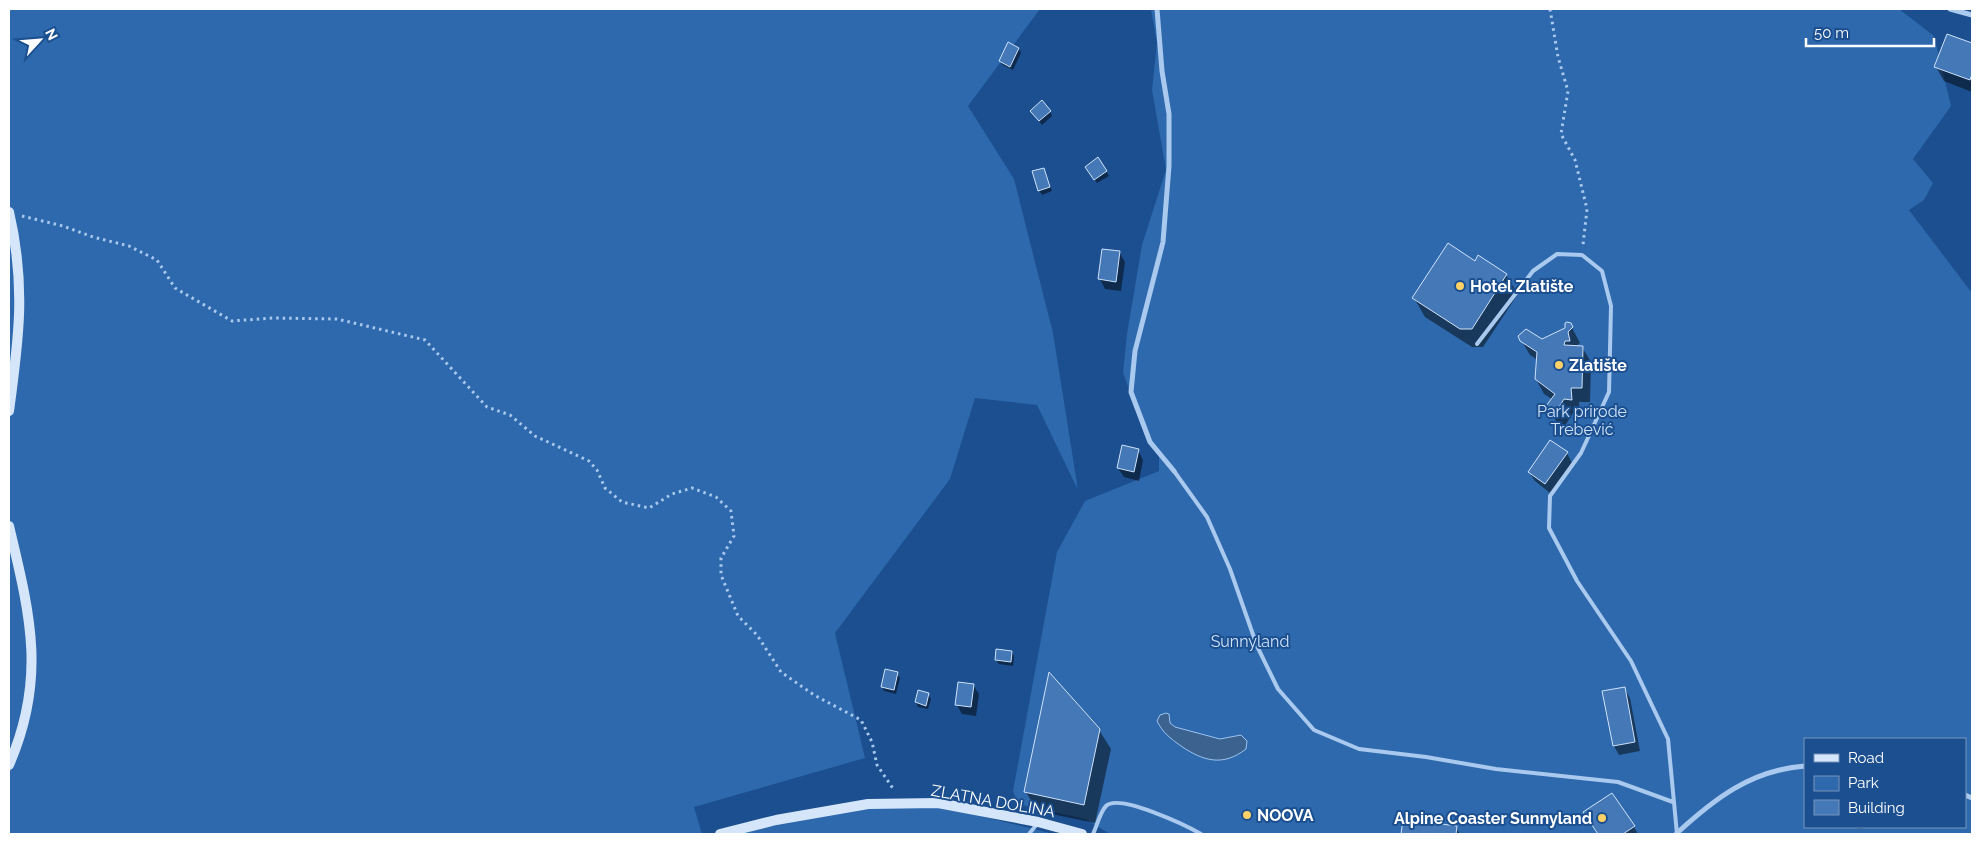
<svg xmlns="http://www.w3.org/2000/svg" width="1981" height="843" font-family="Raleway,sans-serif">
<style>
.green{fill:#2e69ad;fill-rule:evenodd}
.water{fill:#3c6290;stroke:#9cc4f0}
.shadow{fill:#0007}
.building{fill:#4478b7;stroke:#cfe3fa}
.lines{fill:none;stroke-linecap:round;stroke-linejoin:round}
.path{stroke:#a9c9ee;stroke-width:3;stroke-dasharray:2.5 4;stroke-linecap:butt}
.service{stroke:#a9c9ee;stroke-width:4}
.minor{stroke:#a9c9ee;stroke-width:5}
.secondary{stroke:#d6e6fa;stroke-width:10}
.poi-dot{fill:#ffd166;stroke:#1b4f8f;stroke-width:2}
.labels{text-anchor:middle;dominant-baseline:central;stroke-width:4;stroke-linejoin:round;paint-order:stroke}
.poi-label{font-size:16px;font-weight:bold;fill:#fff;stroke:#1b4f8f;text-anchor:start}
.park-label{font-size:16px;fill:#cfe3fa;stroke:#1b4f8f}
.street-label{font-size:16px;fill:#fff;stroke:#1b4f8f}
</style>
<rect width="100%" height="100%" fill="#1b4f8f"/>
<path class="green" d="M9,9H1040L968,106L1014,179L1053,333L1078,490L1037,405L975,398L950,479L835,633L865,758L694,807L702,834H9Z
M1151,9H1899L1934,36L1951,106L1913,159L1933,183L1924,200L1909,210L1972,293V834H1110L1085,819L1018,804L1013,791L1057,552L1085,501L1159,471V455L1139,419L1123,372L1127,334L1142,245L1166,170L1152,90L1157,43ZM1805,739H1965V827H1805Z
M940,806L1054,834H718L858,807Z"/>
<path class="water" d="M1166,713L1169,714L1170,723L1175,727L1220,739L1241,735L1247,741L1246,749C1223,767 1203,761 1181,746C1170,738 1163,733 1157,721L1160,715Z"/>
<path class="shadow" d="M1947,35L1972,45V92L1944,81L1936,67Z
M1008,44L1019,49L1021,53L1013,70L1003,65L1000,61Z
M1032,111H1050L1052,116L1042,125Z
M1043,169L1052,191L1042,195L1039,190Z
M1089,171H1106L1109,176L1097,183Z
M1119,252L1125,262L1121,291L1105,289L1100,279Z
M1478,257L1506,275L1518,294L1483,347H1472L1425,317L1414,298L1475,262Z
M1570,324L1580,343L1575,347H1582L1591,362L1590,402H1579L1580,414L1573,413L1565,426L1556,421L1547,406L1552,399L1544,394L1536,379L1538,360L1530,355L1521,340H1542L1566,329Z
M1138,450L1143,460L1139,481L1124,477L1118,468Z
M1567,453L1572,463L1550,493L1535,481L1529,472Z
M1012,652L1014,657L1013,666L999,664L996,660Z
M897,674L900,678L896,694L884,691L882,686Z
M973,685L979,694L976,716L962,714L957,705Z
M1624,688L1630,698L1640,751L1619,755L1614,746Z
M928,694L931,699L928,709L918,707L916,702Z
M1099,730L1111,749L1095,823L1037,811L1026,792Z
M1404,821L1456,828L1460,834H1402Z
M1593,827H1634L1638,834H1598Z
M1857,827H1873L1858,829Z"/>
<path class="building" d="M1947,34L1972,43V74L1970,80L1934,67Z
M1008,42L1019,48L1010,67L999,61Z
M1042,100L1051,111L1039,121L1030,111Z
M1098,157L1107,171L1094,180L1085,167Z
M1044,168L1050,187L1038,191L1032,171Z
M1448,243L1475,261L1478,255L1507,274L1472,329H1460L1412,298Z
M1102,249L1120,251L1116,282L1098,279Z
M1567,322L1571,323L1573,327L1568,332L1570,341H1565L1564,345L1583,346L1582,388H1571L1572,400L1564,399L1556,412L1546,406L1555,394L1535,379L1537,352L1520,341L1518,336L1526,329L1542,339L1565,328V323Z
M1550,440L1568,452L1545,484L1528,472Z
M1122,445L1139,449L1134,472L1117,468Z
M996,649L1012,651L1011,662L995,660Z
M885,669L898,672L894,690L881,687Z
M1049,672L1100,729L1084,805L1024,792Z
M958,682L974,684L971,707L955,705Z
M1625,687L1635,742L1613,746L1602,691Z
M918,690L929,693L926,706L915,702Z
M1612,793L1635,826L1623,834H1598L1583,812Z
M1403,819L1457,826L1456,834H1401Z"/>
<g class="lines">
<path class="path" d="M1550,9L1558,57L1568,91L1561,134L1575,160L1587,209L1583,245
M22,216L63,226L93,237L129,246L157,260L175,288L232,321L272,318L337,319L425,340L487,407L510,415L535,436L589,461L597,470L605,488L622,502L649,508L672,494L692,488L716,497L731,511L734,536L721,558V575L738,616L757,635L781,672L814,695L861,720L872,742L877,765L894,790"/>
<path class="service" d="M1477,344L1533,271L1557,254L1582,255L1602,271L1611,306L1609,392L1581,453L1550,496L1549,528L1577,581L1631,661L1668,739L1677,834
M1174,471L1207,517L1230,569L1257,646L1278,689L1314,730L1359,749L1426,757L1496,769L1618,782L1673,802
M1029,834L1037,824
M1093,834C1097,826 1100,812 1106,806C1119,793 1187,826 1201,834"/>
<path class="minor" d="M1157,9L1162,71L1169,114V166L1163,242L1135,351L1131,392L1150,442L1174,471
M1950,9L1972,15
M1965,795L1972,798
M1676,834C1714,799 1751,770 1805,766"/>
<path class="secondary" d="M9,212C26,285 19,338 9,411
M9,526C30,614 47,678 9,765
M720,834L776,820L868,804L938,803L1038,822L1082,834"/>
</g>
<g class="poi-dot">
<circle cx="1460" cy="286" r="5"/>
<circle cx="1559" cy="365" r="5"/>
<circle cx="1247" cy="815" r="5"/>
<circle cx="1602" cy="818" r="5"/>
</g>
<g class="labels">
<g class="poi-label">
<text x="1470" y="286">Hotel Zlatište</text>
<text x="1569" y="365">Zlatište</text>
<text x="1257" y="815">NOOVA</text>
<text x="1592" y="818" text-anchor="end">Alpine Coaster Sunnyland</text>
</g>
<g class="park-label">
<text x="1582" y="411">Park prirode<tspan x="1582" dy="18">Trebević</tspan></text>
<text x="1250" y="641">Sunnyland</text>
</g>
<g class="street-label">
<text transform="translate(993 801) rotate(10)">ZLATNA DOLINA</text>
</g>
</g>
<rect width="1981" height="843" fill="none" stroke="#ffffff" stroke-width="20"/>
<rect x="1804" y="738" width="162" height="90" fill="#1b4f8f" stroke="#7695bc"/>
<rect x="1814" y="754" width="25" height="8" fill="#d6e6fa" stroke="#7695bc"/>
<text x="1848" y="763" font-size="15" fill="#ffffff">Road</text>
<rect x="1814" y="776" width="25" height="15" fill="#2e69ad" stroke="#7695bc"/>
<text x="1848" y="788" font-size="15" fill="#ffffff">Park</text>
<rect x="1814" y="800" width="25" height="15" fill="#4478b7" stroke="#7695bc"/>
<text x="1848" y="813" font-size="15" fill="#ffffff">Building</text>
<g transform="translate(40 40) rotate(64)" stroke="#1b4f8f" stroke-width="4" paint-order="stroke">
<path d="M0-4L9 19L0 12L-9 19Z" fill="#ffffff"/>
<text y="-8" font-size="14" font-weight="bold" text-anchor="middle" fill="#ffffff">N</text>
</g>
<path d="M1806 38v8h128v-8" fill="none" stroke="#ffffff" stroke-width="2.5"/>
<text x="1814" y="38" font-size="15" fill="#ffffff" stroke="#1b4f8f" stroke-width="4" paint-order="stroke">50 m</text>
</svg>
